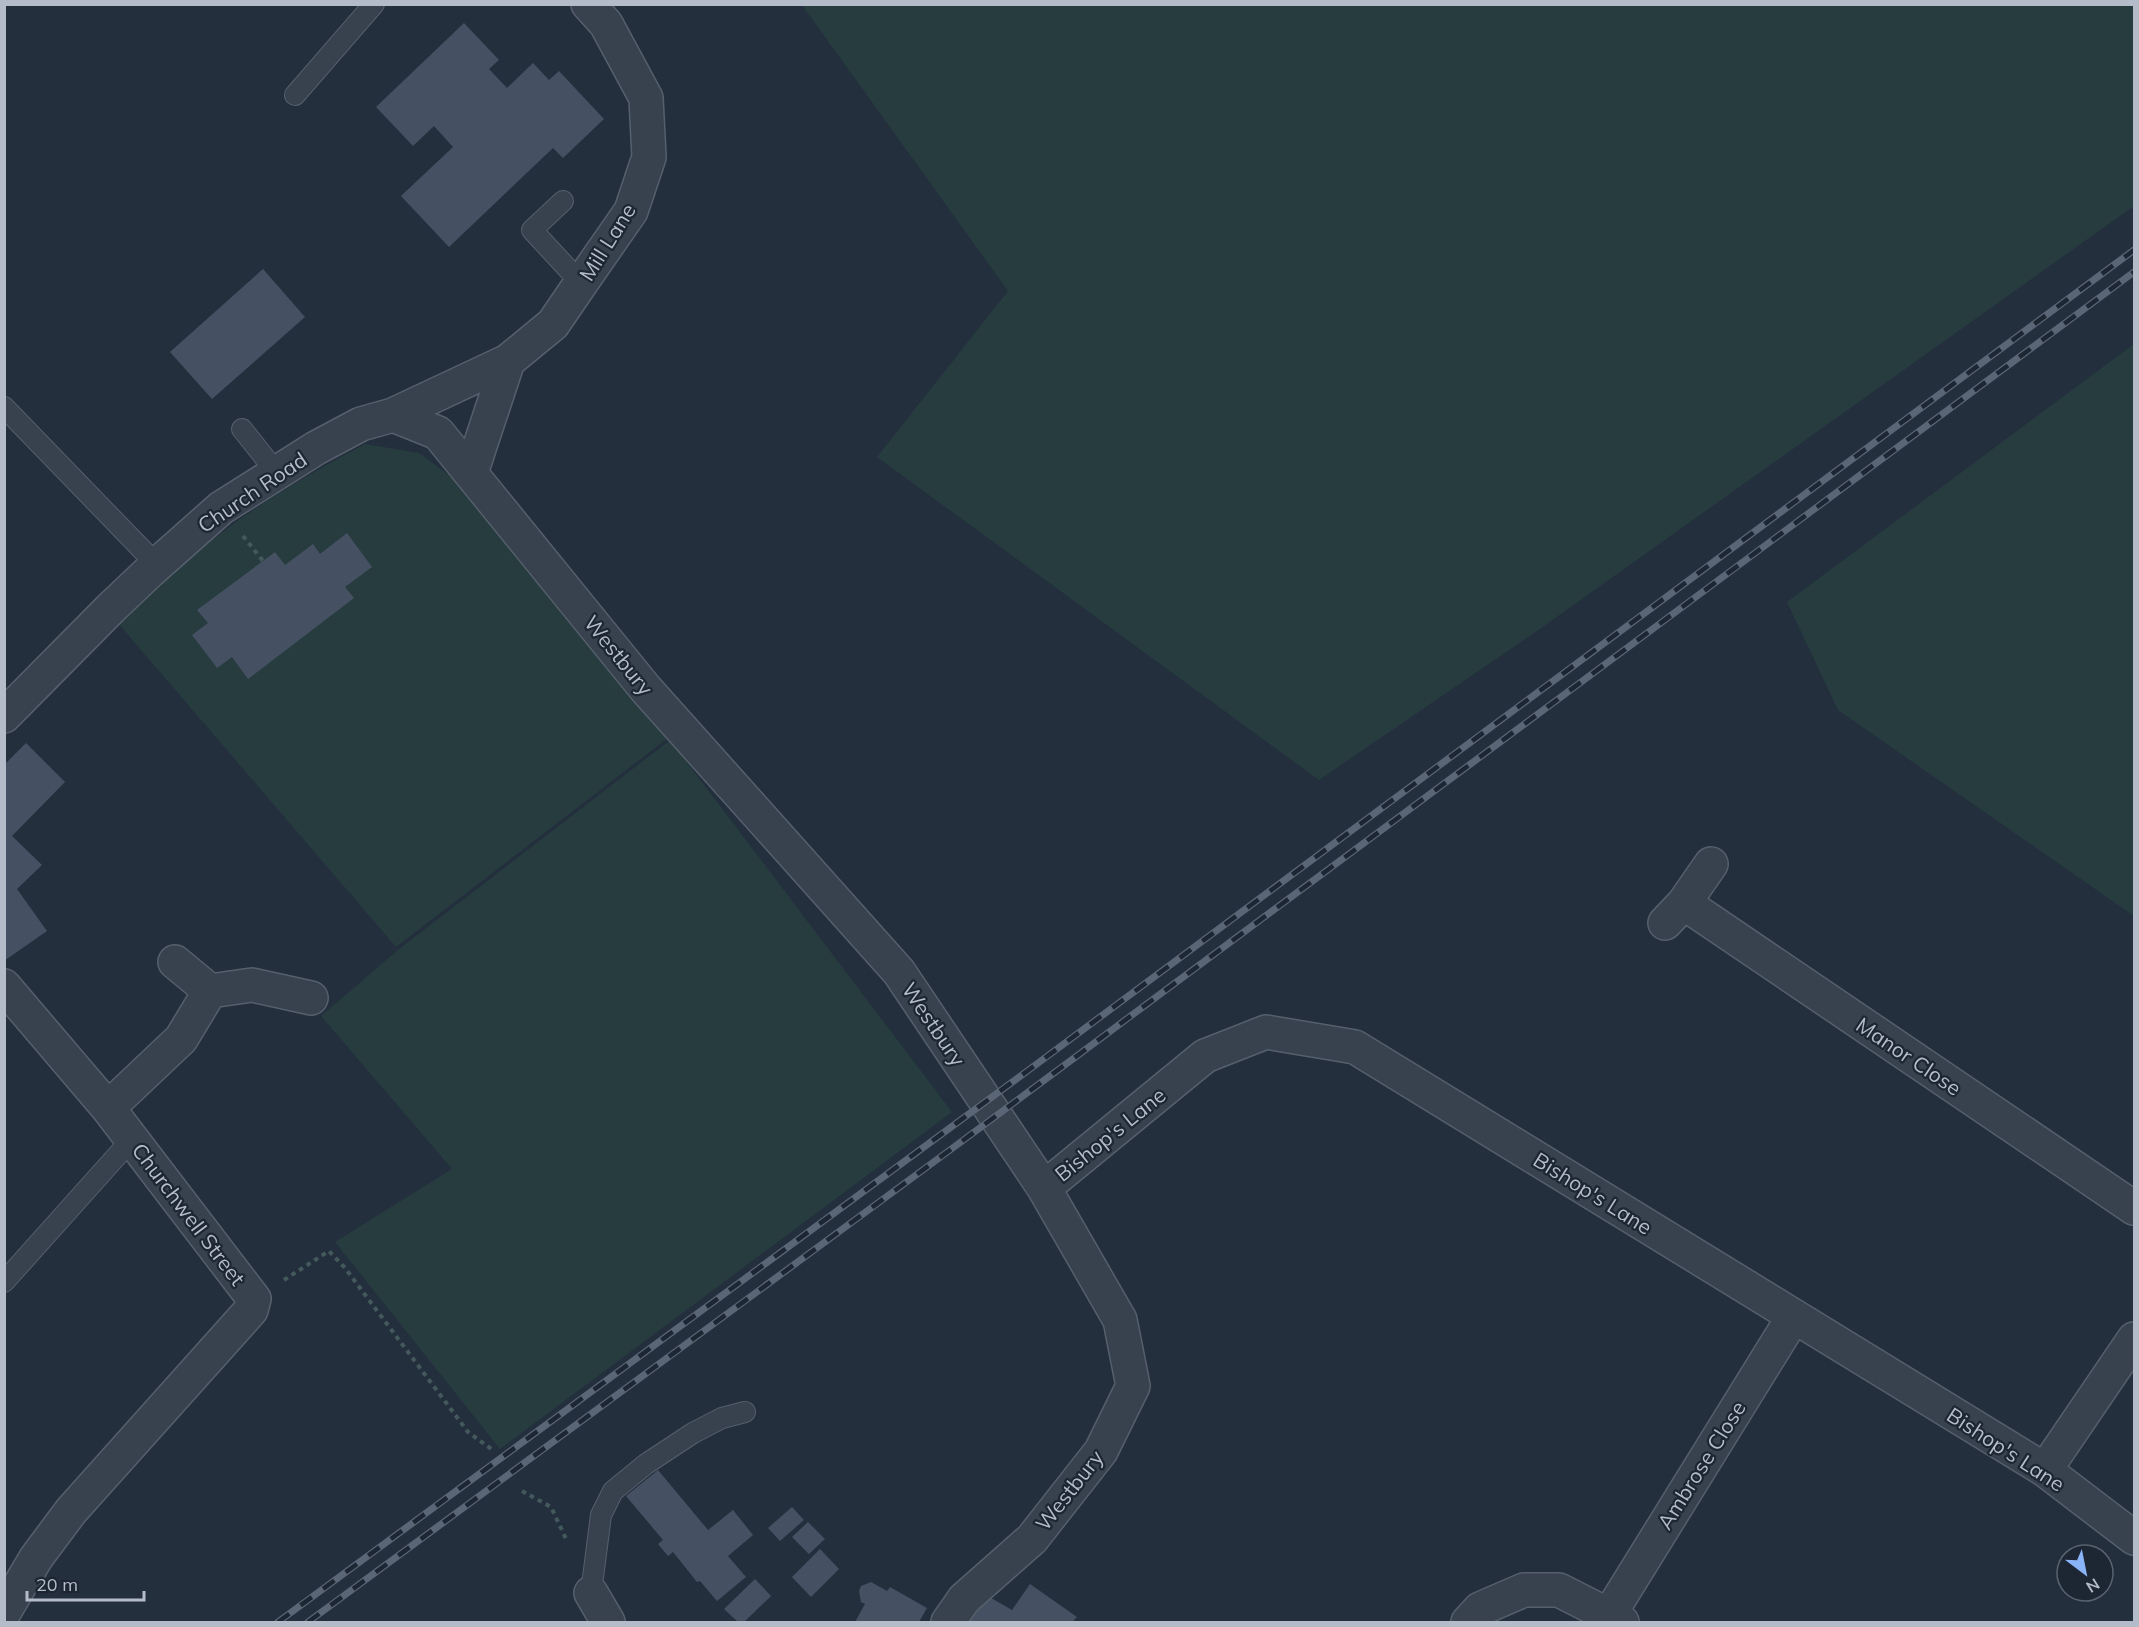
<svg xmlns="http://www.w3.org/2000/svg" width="2139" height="1627" font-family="Mulish,sans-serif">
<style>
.green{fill:#263c3f}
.building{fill:#455162}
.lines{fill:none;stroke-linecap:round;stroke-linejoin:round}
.service-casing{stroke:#565f6c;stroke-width:22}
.minor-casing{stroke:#565f6c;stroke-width:36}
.path{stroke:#44595c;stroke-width:4;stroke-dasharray:4.5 4.5;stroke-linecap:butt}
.service{stroke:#38414e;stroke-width:20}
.minor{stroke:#38414e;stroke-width:33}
.rail-casing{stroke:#5a6575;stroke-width:7}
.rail{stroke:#1d2633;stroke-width:4.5;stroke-dasharray:14;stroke-linecap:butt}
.labels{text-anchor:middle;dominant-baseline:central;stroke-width:4.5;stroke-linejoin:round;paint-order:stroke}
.street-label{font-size:21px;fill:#b4bcc9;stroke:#1d2633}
</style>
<rect width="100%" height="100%" fill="#242f3e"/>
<path class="green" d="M802,5H2134V206L1537,631L1319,780L877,457L1008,291Z
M2134,344V916L1838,710L1787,602Z
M365,444L419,453L461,484L668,738L396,947L117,622C156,588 194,552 236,522C277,493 320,468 365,444Z
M670,740L952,1112L500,1449L335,1242L452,1169L321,1016L399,949Z"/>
<path class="building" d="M464,23L499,60L489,69L507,88L533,63L549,80L559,71L604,119L563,158L553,148L449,247L401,196L453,147L434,126L413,146L376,107Z
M263,269L305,317L212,399L170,352Z
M347,533L372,567L345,587L354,598L248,679L232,657L217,668L192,635L208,623L197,610L275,552L285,565L313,544L320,554Z
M26,743L65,782L12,836L42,865L17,889L47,931L4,961V765Z
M658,1470L708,1530L733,1510L753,1535L728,1556L746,1577L717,1601L700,1581L697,1582L673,1552L668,1556L658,1544L663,1540L626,1496Z
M792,1507L804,1520L780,1541L768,1528Z
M808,1522L825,1539L809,1554L792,1537Z
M820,1549L839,1569L811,1597L792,1577Z
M755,1579L771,1596L744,1622H738L724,1609Z
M871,1582L887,1591L890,1587L927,1608L919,1622H855L865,1604L861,1602L859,1591L861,1586Z
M1030,1584L1077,1617L1072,1622H968L984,1594L1012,1610Z"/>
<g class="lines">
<g class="service-casing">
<path id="service" d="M295,95L374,4
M563,201L532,230L581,283
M4,407L157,565
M242,429L277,473
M4,1282L132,1139
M591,1593L601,1515L613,1491L646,1464L693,1433L722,1418L745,1412"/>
</g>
<g class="minor-casing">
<path id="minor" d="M393,415L508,361
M471,473L508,361L553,324L581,283L631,211L649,157L646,98L606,24L588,4
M4,716L111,608L150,571L221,508L316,448L361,424L393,415L438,433L645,688L899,972L1044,1188L1120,1320L1133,1386L1101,1451L1032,1539L964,1599L948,1622
M1684,903L2134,1208
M1665,923L1684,903L1711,864
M175,962L210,991
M4,986L108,1108L254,1299L251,1310L71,1511L36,1558L4,1612
M108,1108L181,1039L210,991L252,985L311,998
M1044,1188L1205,1056L1266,1032L1355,1047L2045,1470L2134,1538
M2045,1470L2134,1339
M591,1593L608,1622
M1609,1615L1794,1316
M1468,1622L1480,1609L1524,1590H1559L1622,1622"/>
</g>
<path class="path" d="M243,536L263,561
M284,1280L329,1251L345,1268L468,1432L494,1451
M522,1491L551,1507L567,1541"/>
<use href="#service" class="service"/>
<use href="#minor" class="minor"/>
<g class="rail-casing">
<path id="rail" d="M278,1622L1030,1069L2134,250
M308,1622L950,1150L2134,272"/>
</g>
<use href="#rail" class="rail"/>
</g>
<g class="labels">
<g class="street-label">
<text transform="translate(607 242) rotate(-58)">Mill Lane</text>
<text transform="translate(252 492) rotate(-34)">Church Road</text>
<text transform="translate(619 655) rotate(51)">Westbury</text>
<text transform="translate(934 1024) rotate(56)">Westbury</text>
<text transform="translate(1909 1056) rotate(34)">Manor Close</text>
<text transform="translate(1110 1134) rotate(-39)">Bishop's Lane</text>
<text transform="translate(1593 1193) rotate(32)">Bishop's Lane</text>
<text transform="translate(189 1214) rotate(53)">Churchwell Street</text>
<text transform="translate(2006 1449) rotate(33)">Bishop's Lane</text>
<text transform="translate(1701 1465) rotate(-58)">Ambrose Close</text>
<text transform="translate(1069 1490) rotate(-52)">Westbury</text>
</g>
</g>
<rect width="2139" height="1627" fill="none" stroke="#b4bcc9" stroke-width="12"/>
<g transform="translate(2085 1573) rotate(148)"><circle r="28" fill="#1d2633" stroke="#59626f" stroke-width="1.5"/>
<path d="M0-4.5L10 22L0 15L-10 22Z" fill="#8ab4f8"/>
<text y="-9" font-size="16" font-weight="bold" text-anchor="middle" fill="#b4bcc9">N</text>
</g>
<path d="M27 1591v9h117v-9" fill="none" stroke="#b4bcc9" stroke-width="3"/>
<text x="36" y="1591" font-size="18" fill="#b4bcc9" stroke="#1d2633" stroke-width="4.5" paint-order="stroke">20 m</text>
</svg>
